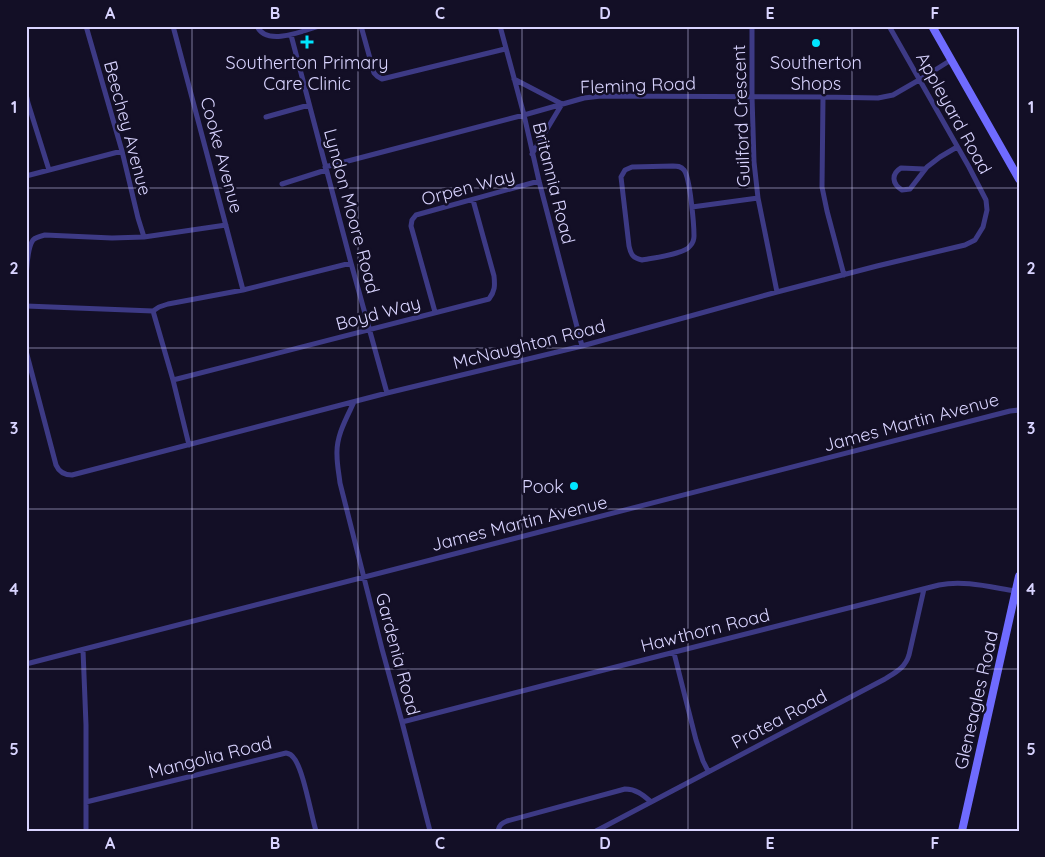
<svg xmlns="http://www.w3.org/2000/svg" width="1045" height="857" font-family="Quicksand,sans-serif">
<style>
.lines{fill:none;stroke-linecap:round;stroke-linejoin:round}
.street{stroke:#3d3a85;stroke-width:5}
.secondary{stroke:#6f6bff;stroke-width:8}
.grid{fill:none;stroke:#d9d4ff;stroke-width:1;stroke-opacity:0.55}
.poi-dot{fill:#00e5ff;stroke:#130f26;stroke-width:2}
.labels{text-anchor:middle;dominant-baseline:central;stroke-width:5;stroke-linejoin:round;paint-order:stroke}
.poi-label{font-size:18px;fill:#d9d4ff;stroke:#130f26}
.street-label{font-size:18px;fill:#d9d4ff;stroke:#130f26}
.neatline{fill:none;stroke:#d9d4ff;stroke-width:2}
.grid-label{font-size:16px;text-anchor:middle;font-weight:bold;fill:#d9d4ff}
</style>
<rect width="100%" height="100%" fill="#130f26"/>
<g class="lines">
<path class="street" d="M86,26L122,151L138,218L144,237
M173,26L243,290
M257,26C266,47 303,31 319,26
M361,26L374,73L377,76L382,79L505,49
M500,26L524,115L539,181L582,346
M752,26V97L754,162L758,198L777,292
M291,35L351,263L387,393
M514,79L562,104L532,154
M26,94L28,103L27,104
M823,97L822,187L827,211L844,275
M28,103L49,170
M266,117L309,105
M673,166C677,166 681,166 684,170C690,177 694,225 694,236C694,239 693,243 690,246C685,254 652,258 642,260C633,258 631,255 629,246L621,177L625,170L632,167Z
M325,167L524,115L584,98L601,96L823,97L878,98L893,95L919,80L951,60
M924,169L901,168C891,174 892,184 902,190L910,189L927,167L940,157L957,147
M26,176L122,151
M282,184L326,170
M692,207L758,198
M26,277C27,267 27,248 33,240C36,237 41,236 45,235L112,238L144,237L226,225
M26,306L153,311L159,307L168,304L243,290L351,263
M153,311L173,380L189,445
M435,312L411,226L412,220L416,215L539,181
M26,351L56,465C59,472 64,475 72,475L387,393L582,346L777,292L877,266L965,245L975,240L983,227L987,210L986,200L969,167L889,26
M173,380L489,299C495,291 495,286 494,276L473,200
M354,402C346,419 336,436 337,455C337,465 339,474 340,483L382,649L402,722L430,831
M83,650L86,725V831
M674,653L696,740L703,761L708,771
M26,664L1010,411L1019,410
M402,722L596,672L939,585C964,580 990,587 1015,591
M86,802L286,753C290,754 291,754 293,757C303,767 311,815 316,831
M498,831C499,825 502,823 507,821L625,789C636,789 643,795 650,801
M596,831L885,679C896,672 905,668 909,655L924,589"/>
<path class="secondary" d="M932,26L1019,179
M962,831L1019,576"/>
</g>
<path class="grid" d="M192,26V831M358,26V831M522,26V831M688,26V831M852,26V831M26,188H1019M26,348H1019M26,509H1019M26,669H1019"/>
<g class="poi-dot">
<path d="M304.5 34.5h5v5h5v5h-5v5h-5v-5h-5v-5h5z"/>
<circle cx="816" cy="43" r="5"/>
<circle cx="574" cy="486" r="5"/>
</g>
<g class="labels">
<g class="poi-label">
<text x="307" y="62">Southerton Primary<tspan x="307" dy="21">Care Clinic</tspan></text>
<text x="816" y="62">Southerton<tspan x="816" dy="21">Shops</tspan></text>
<text x="564" y="486" text-anchor="end">Pook</text>
</g>
<g class="street-label">
<text transform="translate(638 85) rotate(-2)">Fleming Road</text>
<text transform="translate(954 113) rotate(61)">Appleyard Road</text>
<text transform="translate(741 116) rotate(-92)">Guilford Crescent</text>
<text transform="translate(128 128) rotate(75)">Beechey Avenue</text>
<text transform="translate(222 155) rotate(75)">Cooke Avenue</text>
<text transform="translate(554 183) rotate(76)">Britannia Road</text>
<text transform="translate(468 187) rotate(-15)">Orpen Way</text>
<text transform="translate(352 211) rotate(75)">Lyndon Moore Road</text>
<text transform="translate(378 313) rotate(-15)">Boyd Way</text>
<text transform="translate(529 344) rotate(-14)">McNaughton Road</text>
<text transform="translate(911 422) rotate(-15)">James Martin Avenue</text>
<text transform="translate(519 523) rotate(-14)">James Martin Avenue</text>
<text transform="translate(705 630) rotate(-14)">Hawthorn Road</text>
<text transform="translate(398 654) rotate(75)">Gardenia Road</text>
<text transform="translate(976 700) rotate(-77)">Gleneagles Road</text>
<text transform="translate(779 719) rotate(-28)">Protea Road</text>
<text transform="translate(210 757) rotate(-14)">Mangolia Road</text>
</g>
</g>
<rect width="1045" height="857" fill="none" stroke="#130f26" stroke-width="55"/>
<rect x="28" y="28" width="990" height="802" class="neatline"/>
<g class="grid-label">
<text x="110" y="19">A</text>
<text x="275" y="19">B</text>
<text x="440" y="19">C</text>
<text x="605" y="19">D</text>
<text x="770" y="19">E</text>
<text x="935" y="19">F</text>
<text x="14" y="113">1</text>
<text x="1031" y="113">1</text>
<text x="14" y="274">2</text>
<text x="1031" y="274">2</text>
<text x="14" y="434">3</text>
<text x="1031" y="434">3</text>
<text x="14" y="595">4</text>
<text x="1031" y="595">4</text>
<text x="14" y="755">5</text>
<text x="1031" y="755">5</text>
<text x="110" y="849">A</text>
<text x="275" y="849">B</text>
<text x="440" y="849">C</text>
<text x="605" y="849">D</text>
<text x="770" y="849">E</text>
<text x="935" y="849">F</text>
</g>
</svg>
